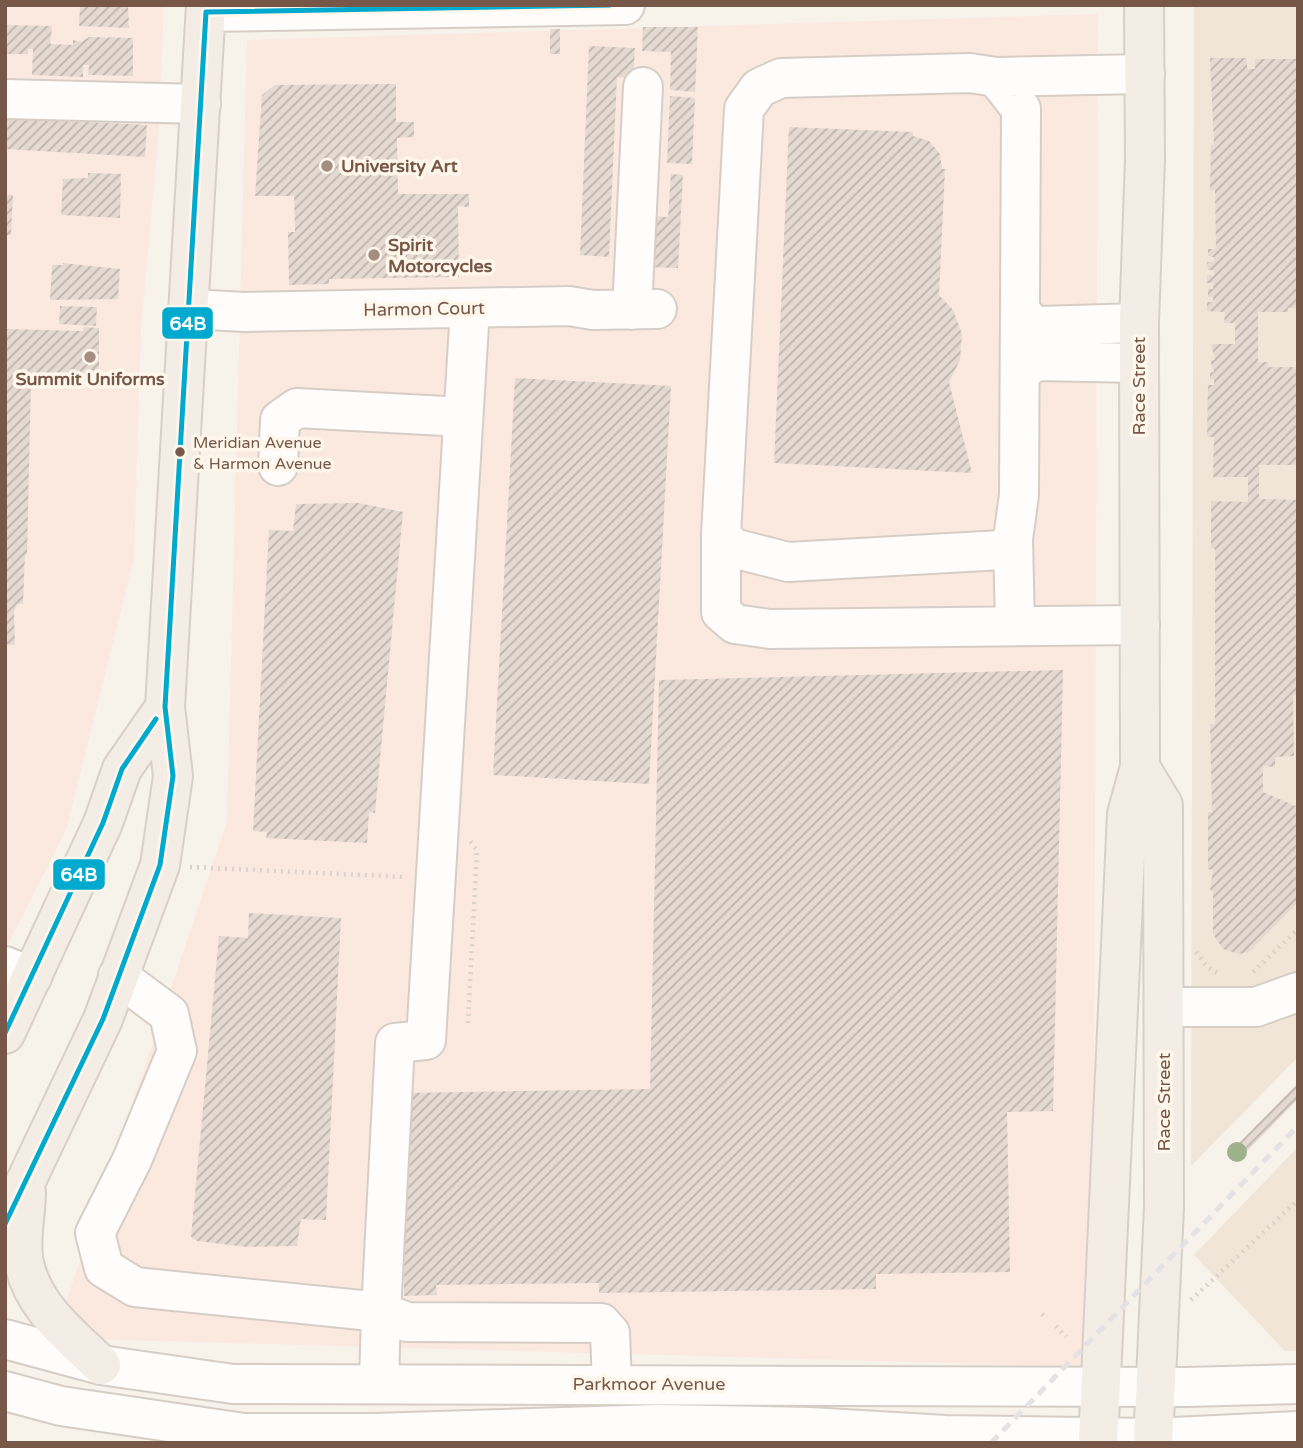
<svg xmlns="http://www.w3.org/2000/svg" width="1303" height="1448" font-family="'Varela Round',sans-serif">
<style>
.residential{fill:#f1e5d7}
.commercial{fill:#fbe9e0}
.building{fill:url(#building-hatch)}
.lines{fill:none;stroke-linecap:round;stroke-linejoin:round}
.minor-casing{stroke:#d6cec6;stroke-width:42}
.major-casing{stroke:#d9cfc9;stroke-width:42}
.path{stroke:#dad2cc;stroke-width:4.5;stroke-dasharray:2 5;stroke-linecap:butt}
.minor{stroke:#fefdfc;stroke-width:38}
.major{stroke:#f3ede5;stroke-width:38}
.rail{stroke:#e4e2e5;stroke-width:5;stroke-dasharray:10 7;stroke-linecap:butt}
.bus-1-casing{stroke:#fff7eb;stroke-width:10}
.bus-1{stroke:#00a9ce;stroke-width:5}
.tree{fill:#9db28c}
.poi-dot{fill:#a48e81;stroke:#fff7eb;stroke-width:2.5}
.bus-dot{fill:#775848;stroke:#fff7eb;stroke-width:2.5}
.labels{text-anchor:middle;dominant-baseline:central;stroke-width:7;stroke-linejoin:round;paint-order:stroke}
.bus-label{font-size:16px;fill:#775848;stroke:#fff7eb;text-anchor:start}
.poi-label{font-size:18px;font-weight:bold;fill:#775848;stroke:#fff7eb;text-anchor:start}
.street-label{font-size:18px;fill:#775848;stroke:#fff7eb}
.line-badge{stroke:#fff7eb;stroke-width:2.5}
.badge-label{font-size:19px;text-anchor:middle;font-weight:bold;fill:#fff}
</style>
<defs>
<pattern id="building-hatch" width="6" height="6" patternUnits="userSpaceOnUse" patternTransform="scale(1.75)"><rect width="6" height="6" fill="#e4dad1"/><path d="M-1 1l2-2M0 6l6-6M5 7l2-2" fill="none" stroke="#beb4ac"/></pattern>
</defs>
<rect width="100%" height="100%" fill="#f7f2ea"/>
<path class="residential" d="M1194,5H1298V1057L1191,1166Z
M1298,1147V1351H1285L1194,1255Z"/>
<path class="commercial" d="M5,5H164L159,128L141,328L134,557L66,830L5,950Z
M1098,14L1093,1367L54,1338L227,821L247,40Z"/>
<path class="building" d="M80,5H128L129,28L79,26Z
M5,25L52,26L50,44L73,45V40L81,42L89,37L133,38V76L88,75L89,65H83V77L32,75L33,49H28V54H5Z
M643,27H698L695,92L670,90L671,52L642,51Z
M550,29H560V54H550Z
M589,46L635,48L633,78L617,77L609,257L580,255Z
M1210,58H1247V69H1255V59H1298V308H1288V312H1258V362H1268V367H1298V465H1259V499L1298,500V695H1293L1294,756L1275,757V767L1263,766V792L1298,807V902L1249,952L1239,954L1223,949L1213,934V891L1210,890L1213,870L1208,869V812H1212L1210,724H1215V549L1211,548V501L1248,502V477H1213L1214,437H1207L1208,385H1214V379H1210V372H1214L1210,360H1215L1211,344H1235V323H1224L1225,312L1207,311V302H1213V297H1208V289H1213V283H1207V275L1214,276V270H1208L1207,262H1214V257L1208,256V249H1216L1215,190H1210L1211,145H1214Z
M396,84V122H414V137L397,138L398,194H469V207L458,206L459,277L329,279V284L289,285L288,232H295L294,196H255L262,95L275,85Z
M670,96L695,98L692,164L667,163Z
M5,118L147,125L145,157L5,149Z
M789,127L913,132V136L929,141L940,154L942,169H945L939,295L953,310L962,334L960,360L949,382L972,473L774,463Z
M88,173L121,174L120,218L61,215L63,179L88,178Z
M671,174L683,175L678,268L647,267L649,216L668,217Z
M5,195H13L11,235H5Z
M63,263L120,269L118,299L50,300L52,265H63Z
M60,306L97,307L96,326L59,324Z
M84,327L99,328V383L31,381L27,555H25L23,604H17L14,611L15,645L5,644V329L83,331Z
M515,378L671,386L649,784L493,775Z
M358,503L403,512L375,813L369,812L367,843L266,838L267,832L253,831L269,530L293,531L296,504Z
M1063,670L1053,1111L1007,1112L1010,1272L876,1274V1289L599,1293V1283L436,1285L437,1295L404,1296L406,1093L650,1089L659,680Z
M249,913L341,918L326,1220L301,1219L297,1246L247,1247L197,1241L191,1237L219,936L248,938Z
M1296,1085L1298,1099L1246,1152L1238,1144Z"/>
<g class="lines">
<g class="minor-casing">
<path id="minor" d="M206,12L625,5
M970,73L996,77L1021,109L1019,495L1013,539L1002,550L788,562L733,548L721,535L744,109L759,88L781,78Z
M996,77L1145,74
M5,99L201,104
M470,308L426,1040L395,1043L381,1312L407,1322L601,1323L610,1333L612,1384
M190,309L245,312L569,306L593,310L657,309
M1020,309L1029,322L1040,326L1139,323
M632,310L643,87
M1020,371L1037,361L1139,363
M278,466L280,420L297,408L463,417
M721,535V612L735,624L770,629L1140,625
M1013,539L1015,625
M5,966L32,977
M118,976L169,1014L177,1051L132,1160L95,1233L104,1268L135,1287L381,1312L379,1384
M1165,1007H1256L1298,992
M5,1339L101,1365L233,1384L1186,1387L1298,1384
M5,1391L61,1406L244,1433H374L658,1424L810,1427L945,1435L1153,1438L1298,1431"/>
</g>
<g class="major-casing">
<path id="major" d="M1140,767L1163,805L1164,1207L1153,1443
M5,1034L103,823L122,769L165,707
M26,1192C26,1214 19,1242 24,1263C33,1307 70,1335 101,1365
M5,1225L103,1019L160,865L173,776L165,707L206,5
M1098,1443L1127,814L1140,767L1139,323L1145,160L1144,5"/>
</g>
<path class="path" d="M190,867L405,877
M1196,952L1207,967L1219,974
M1253,972L1298,929
M468,1023L477,850L470,841
M1191,1300L1298,1200
M1042,1314L1045,1317
M1056,1326L1066,1337"/>
<use href="#minor" class="minor"/>
<use href="#major" class="major"/>
<path class="rail" d="M991,1443L1298,1126"/>
<g class="bus-1-casing">
<path id="bus-1" d="M206,12L610,5
M5,1033L103,823L122,769L156,719
M5,1224L103,1019L160,865L173,776L165,707L206,12"/>
</g>
<use href="#bus-1" class="bus-1"/>
</g>
<circle class="tree" cx="1237" cy="1152" r="10"/>
<g class="poi-dot">
<circle cx="327" cy="166" r="7"/>
<circle cx="374" cy="255" r="7"/>
<circle cx="90" cy="357" r="7"/>
</g>
<circle class="bus-dot" cx="180" cy="452" r="6"/>
<g class="labels">
<g class="bus-label">
<text x="193" y="443">Meridian Avenue<tspan x="193" dy="21">&amp; Harmon Avenue</tspan></text>
</g>
<g class="poi-label">
<text x="341" y="166">University Art</text>
<text x="388" y="245">Spirit<tspan x="388" dy="21">Motorcycles</tspan></text>
<text x="90" y="379" text-anchor="middle">Summit Uniforms</text>
</g>
<g class="street-label">
<text transform="translate(424 309) rotate(-1)">Harmon Court</text>
<text transform="translate(1139 386) rotate(-90)">Race Street</text>
<text transform="translate(1164 1102) rotate(-90)">Race Street</text>
<text x="649" y="1384">Parkmoor Avenue</text>
</g>
</g>
<g class="line-badge">
<rect x="161" y="306" width="53" height="34" rx="7" fill="#00a9ce"/>
<rect x="52" y="858" width="54" height="33" rx="7" fill="#00a9ce"/>
</g>
<g class="badge-label">
<text x="188" y="330">64B</text>
<text x="79" y="881">64B</text>
</g>
<rect width="1303" height="1448" fill="none" stroke="#775848" stroke-width="14"/>
</svg>
